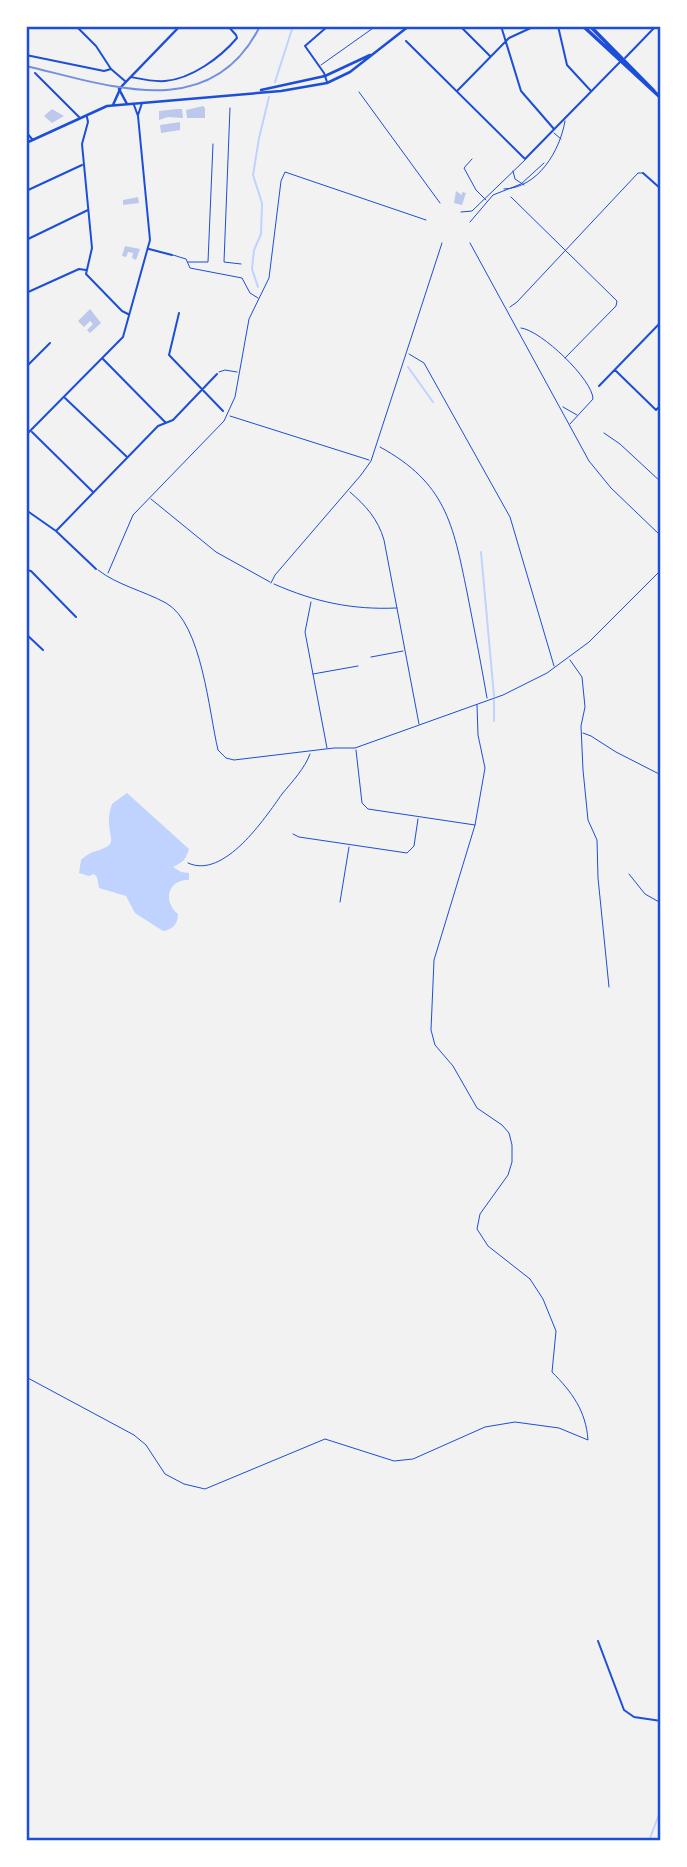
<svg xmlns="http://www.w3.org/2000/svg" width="687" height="1867" font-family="Rubik,sans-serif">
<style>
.water{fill:#bfd3fe}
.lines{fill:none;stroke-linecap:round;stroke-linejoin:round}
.stream{stroke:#bfd3fe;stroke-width:2}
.building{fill:#bdc9ec}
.service{stroke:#1d4ed8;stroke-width:1}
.minor{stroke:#1d4ed8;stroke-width:2}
.tertiary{stroke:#1d4ed8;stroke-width:2}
.secondary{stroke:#1d4ed8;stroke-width:2.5}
.primary{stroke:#1d4ed8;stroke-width:2.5}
.trunk{stroke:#1d4ed8;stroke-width:3.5}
.rail{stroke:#7290e2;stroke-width:2}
.neatline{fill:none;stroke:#1d4ed8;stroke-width:2.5}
</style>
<rect width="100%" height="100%" fill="#f2f2f2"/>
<path class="water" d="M127,793L189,849C185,861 184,861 173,867L181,872L189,873V880C167,879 163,902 178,914C178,924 172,930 163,931L135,913L126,896L99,888L97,877L94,874L89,876L79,873L81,860C93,849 96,853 106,847C110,846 112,841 111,838C109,824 107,819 112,804Z"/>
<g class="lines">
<path class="stream" d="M275,82L293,26
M258,287L252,269L254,250L261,234L262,203L253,175L259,138L269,97
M408,367L433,402
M481,552L494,696
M494,721V700
M649,1841L661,1809"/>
</g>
<path class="building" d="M203,106L205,108V118H187L186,110Z
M52,109L64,116L52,123L44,116Z
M177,109H182L183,118L168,117L159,120V111Z
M180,122V130L161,133L160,125Z
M456,191L462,195V192L466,193L462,205L454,203Z
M138,197L139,203L123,205V200Z
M125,246L140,249L136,260L132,258L133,253L128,252L126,257L122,256Z
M90,309L101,323L90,333L87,330L93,324L90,321L84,327L78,321Z"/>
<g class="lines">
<path class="service" d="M321,65L376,26
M359,92L440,203
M230,108L224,262L241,264
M554,133L561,139
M472,159L464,168L476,190L486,200
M513,171L515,179L524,185
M504,189C538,188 560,151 565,121
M511,197L617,301L616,306L565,358
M461,212L472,211L525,160
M470,222L493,195L521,184L544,163
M470,243L589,461L611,488L661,536
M173,255L186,259L190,268L242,278L250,293L258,298
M188,262H208L213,144
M510,307L517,302L638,173H643
M521,328C541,330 593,380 593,399L570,424
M409,354L424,363L510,517L554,666
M219,372L225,370L237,372
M563,407L577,415
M230,416L369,460
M604,433L620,444L661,482
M380,447C446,483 453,524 467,592C474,628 481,663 487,698
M350,492C366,506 378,519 384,540L419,724
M151,499L216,552L270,582
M98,570C117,585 144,591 166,603C202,623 209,713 218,750L226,758L234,760L334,748H355L503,695L547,673L589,642L661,570
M108,573L133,515L224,421L235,397L249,319L269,278L281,181L285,172L426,220
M271,583L275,575L361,475L371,461L442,243
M274,584C315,602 352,610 397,608
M311,602L305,632L327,748
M371,657L403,651
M570,660L582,677L585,707L581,726L583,770L588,820L597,840L598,878L609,987
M313,674L358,666
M583,733L591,736L616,752L661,775
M356,750L362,803L368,809L475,825
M293,834L299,837L407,853L414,846L418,819
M188,863C224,880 265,818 282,794C292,782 305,768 310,754
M629,874L645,894L661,903
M340,902L349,847
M26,1377L134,1435L146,1445L165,1474L184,1484L205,1489L325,1439L394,1461L413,1459L485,1427L515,1422L559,1428L588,1440C586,1411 572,1392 552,1372L556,1331L543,1299L530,1279L488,1246L477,1229L480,1214L508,1175L512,1162V1145L509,1133L502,1125L477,1108L453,1066L435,1045L431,1030L434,960L475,825L485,768L478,735L477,705"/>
<path class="minor" d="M76,26L96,46L111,69L125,81
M460,26L490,56
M501,26L521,91L554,129
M558,26L567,65L591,91
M406,41L524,158
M26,55L104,71L111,69
M35,73L79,117
M131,77C141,79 154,82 165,81C191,79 220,58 237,38L236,35L228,26
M327,82L324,73L305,46L328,26
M458,90L509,38L535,26
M138,115L142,103
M87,117L88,122L82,144L92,248L86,274L122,311L128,314
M26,132L32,139
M643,173L661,189
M26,191L82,165
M26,240L88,210
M149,249L172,255
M26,293L79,269L86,270
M179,313L169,355L223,411
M103,359L165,422
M26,367L50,343
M615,370L656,410L661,405
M599,386L661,322
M65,398L127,457
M32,432L93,492
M26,435L123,337L150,240L138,116L134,105
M26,510L56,531L96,569
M56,531L158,426L173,420L217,374
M26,570L31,571L76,617
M26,634L43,650
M598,1641L624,1710L634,1717L661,1721"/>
<path class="tertiary" d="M625,58L656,26
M525,159L620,62"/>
<path class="secondary" d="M113,105L121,87L180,26"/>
<path class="primary" d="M119,89L127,104
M261,90L325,76L370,55
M26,143L107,106L281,91L327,83L350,72L409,26"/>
<path class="trunk" d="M583,26L661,98
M590,26L654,91"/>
<path class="rail" d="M26,66C108,85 211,125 260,26"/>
</g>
<rect width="687" height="1867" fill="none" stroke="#ffffff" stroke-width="56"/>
<rect x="28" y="28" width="631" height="1811" class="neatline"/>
</svg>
